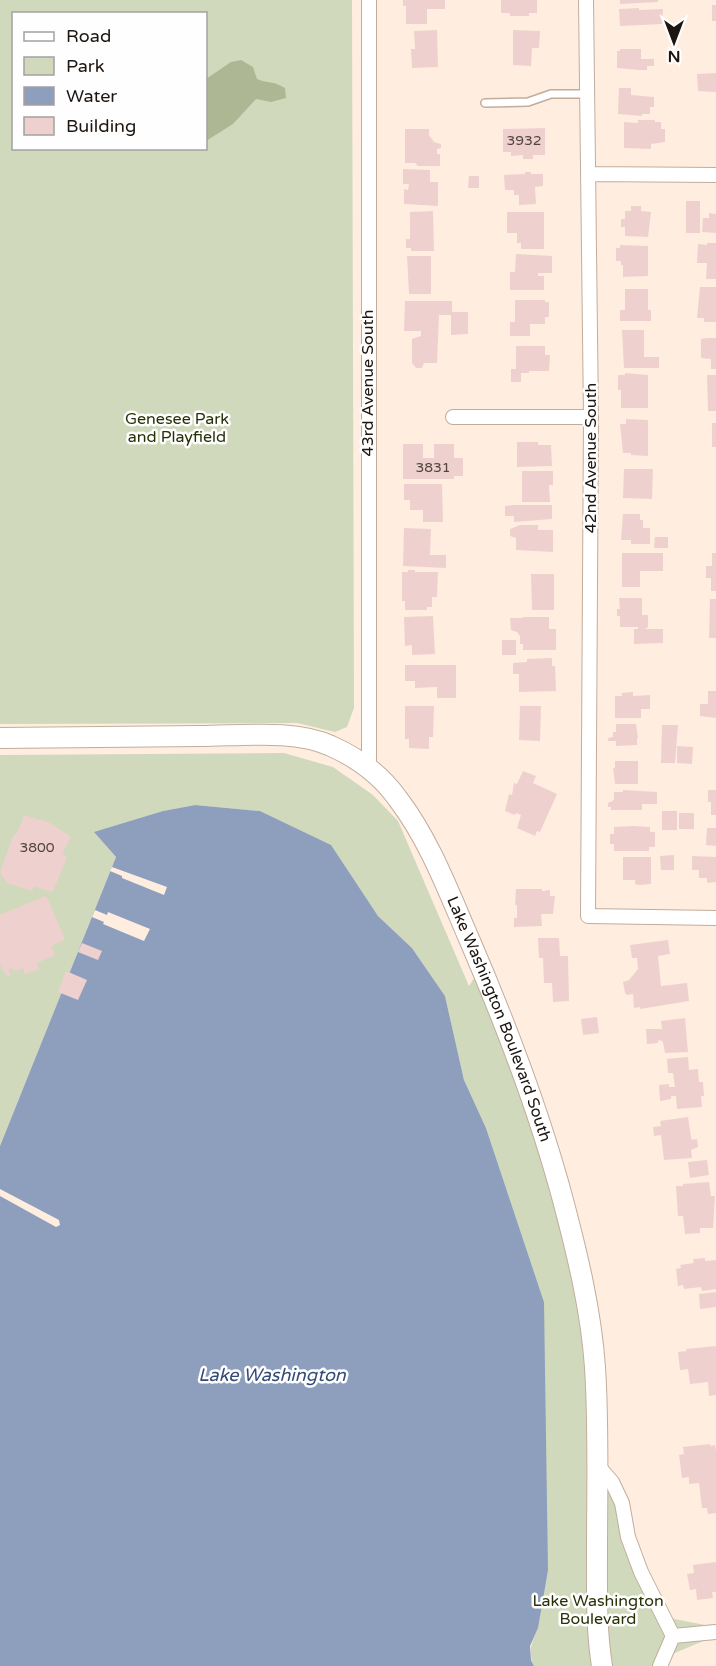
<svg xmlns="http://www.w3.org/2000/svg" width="716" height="1666" font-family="'Varela Round',sans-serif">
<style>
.green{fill:#d1d9bd;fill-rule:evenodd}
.forest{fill:#aeb794}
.water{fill:#8e9fbe}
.pier{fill:#ffeddf}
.building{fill:#eed1ce}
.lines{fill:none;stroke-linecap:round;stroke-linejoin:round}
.service-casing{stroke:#c2ad9d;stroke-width:10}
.minor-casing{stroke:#c2ad9d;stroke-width:16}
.secondary-casing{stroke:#c2ad9d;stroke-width:22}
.service{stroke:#fff;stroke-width:7}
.minor{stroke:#fff;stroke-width:14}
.secondary{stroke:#fff;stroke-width:20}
.labels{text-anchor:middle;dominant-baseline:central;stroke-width:5;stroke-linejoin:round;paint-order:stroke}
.number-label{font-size:14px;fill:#51443f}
.street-label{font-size:16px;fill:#1d150f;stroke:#fefefe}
.park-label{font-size:16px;fill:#283005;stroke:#fefefe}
.water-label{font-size:18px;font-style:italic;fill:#344b77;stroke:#fefefe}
</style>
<rect width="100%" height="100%" fill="#ffeddf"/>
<path class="green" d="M0,0H352L354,708L347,727L335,732L297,723L0,724ZM14,14H206V148H14Z
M284,753L333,767L373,795L398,821L469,986L481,967L573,1238L597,1465L612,1482L664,1617L705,1625L716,1624V1638L708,1639L663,1658L660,1666H534C527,1652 532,1642 538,1628L544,1302L486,1128L464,1080L445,996L412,948L378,916L330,845L260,811L195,805L163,811L95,833L116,857L0,1146V755Z"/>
<path class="forest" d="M241,60L253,67L257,79C269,84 272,80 285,88L286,98L271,102L256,99L233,124L206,141V79L231,62Z"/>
<path class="water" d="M195,805L260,811L331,845L378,916L412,948L445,996L464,1080L486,1128L544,1302L548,1570L538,1628L530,1646L531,1660L534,1666H0V1146L116,857L94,832L163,811Z"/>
<path class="pier" d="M112,867L167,887L164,895L122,878V876L110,871Z
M95,910L107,915L108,912L150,929L144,941L103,924L104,922L92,917Z
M0,1189L59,1220L60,1225L56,1227L0,1196Z"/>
<path class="building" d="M403,0H445V9H427V24H406V6H403Z
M501,0H537V13H529V16H510V13H501Z
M620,0H658V2L620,4Z
M712,5H716V21H712Z
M639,8V10L663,9L662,24L620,26L619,9Z
M437,30L438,67L412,68L411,49H415L414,31Z
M513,30L540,31L539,48H532L531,66L513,65Z
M620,49H641V59H654V66H647V70H639L617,68V51H620Z
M716,73V92L698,91L697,74Z
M619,88H631V95L654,97V107H650V114H642V116L618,114Z
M638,120H655V122H661V129H665V142L651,144V149L624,148V122L638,123Z
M545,128V155H533V159H523V155L511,156V152H503V129Z
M405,129H429V135L434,142L441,144V148L437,149V154H440V166H418L415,163H405Z
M403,169L430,170V182H438V206L404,204V189L408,190L409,184H403Z
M525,172H531V174H543V186L535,187L536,204L519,205V195H514V190H505L504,175L525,174Z
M469,176H479V188H468Z
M686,201H700V233H686Z
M631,206H641V211L651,212L648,237L625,236V227H621V219H625V211H631Z
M433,211L434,251H411V248H406V239H410V212Z
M507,212H544V249H521V243H517V233H507Z
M709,213L716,214V233L702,232L703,218H709Z
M707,243H716V279H706L707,263H697L698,244L707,245Z
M620,245L648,246V276L623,277V265H621V261H616V248H620Z
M516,254L552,256V273H538V276H544V290H510V272H515Z
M407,256H431V294H409Z
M700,287H716V322H704V318H697Z
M625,289H648V310H651V321H620V310H625Z
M515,300H545V302H549V317H545V324H530V336H510V322H515Z
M405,301H452V312H468V334L451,335V315H439L437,363H424L422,368H416L412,363V339L421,336V331H404Z
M622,330H644V357H659V368H624Z
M707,338H716V369H711V359L701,358V339Z
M516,346H545V355H550L549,371H529V373H521V382H511V369H516Z
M625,373L648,375V408H621V390H618V375H625Z
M707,375H716V411H708Z
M626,419L648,420V456L631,455V453H623L620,424H626Z
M712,423H716V447H712Z
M517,442H538V445H551L552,466L517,467Z
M403,444H423V458H434V444H454V458H463V476H454V479H403Z
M624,469H653L652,499L623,498Z
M522,471H553V485H549L550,502H522Z
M404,484H442L443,522H423V510H410V500H404Z
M514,505H552V519L514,522V516H505V506Z
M623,514H640V520H643V528H650V544H631V540H621Z
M520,525H538V530H553V552L516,550V538L510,536V529Z
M404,528L431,529L430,555H446V568L403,566Z
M655,537H668V548H654Z
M622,553H663V571H640V587H622Z
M712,553H716V591H711V578H706V566H712Z
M408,570H415V572H438L437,597H432V607H427V610H405V601H402V572H408Z
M531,574H554V610H532Z
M619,598H642V615H648V627L645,629H663V643L634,644V629H638V627H620V616H617V609H620Z
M710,599H716V638H709Z
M433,616L435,654L412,655V645L405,646L404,617Z
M523,617H549V629H556V650H523V644H520V636L517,632L511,630L510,618H523Z
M502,640H516V655H502Z
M552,658V666H555L556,691L519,692V674H513V663L527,662V659Z
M405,665H456V698H437V687L415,688V681H405Z
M708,691H716V718L700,716V704H708Z
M633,692V696L650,695V709H641V718H615V696H622V693Z
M405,706H434L433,737H429V749L409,748V739H405Z
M520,706H541L540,741L519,740Z
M616,724H636L638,738H637V745L616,746V741H608V738L613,737V732H616Z
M662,725H678L675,763H661Z
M677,746L693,747L692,764L677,763Z
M615,761H638V784H615L613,768H615Z
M523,771L536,776L533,783L557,794L540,832L537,831L535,836L517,828L521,815L516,813L515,815L505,811L509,794L512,795L514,783L517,784Z
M623,790L657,792V804H642V810H611V807H608V803L614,800V792H623Z
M708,790H716V815H711V802H708Z
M662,811H677V830H662Z
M679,813H694V829H679Z
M23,815L48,822L71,837L62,854L67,857L53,891L51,890L50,892L34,886L32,891L7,883L0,872L14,834L16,835L23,819Z
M634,826L650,827V832H655V847H649V851H614V844H610V834H614V827Z
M707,828H716V846L706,845Z
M674,855V870H661L660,856Z
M692,856L716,857V882L707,883V878H699V870H692Z
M623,857H651V884L639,885L635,884V880H623Z
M516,889H542V891L550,890V896H555L553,914H541L542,926L514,927V918H517V905H515Z
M46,896L65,939L51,946L55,955L37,963L39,969L25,974L23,968L16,971L11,968L8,970L11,975L8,977L0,965V915Z
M538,938H559L560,956H568L569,1001L553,1002L552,983H544L543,958H539Z
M668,940L670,954L658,956L661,986L687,983L689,1001L640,1009V1007L634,1008L633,994L627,995L625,993L623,982L629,980L638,969L637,958H632L630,945Z
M82,943L102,951L98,960L78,952Z
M66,971L87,980L78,1000L58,992Z
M597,1017L599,1033L583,1035L581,1019Z
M685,1018L688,1052L665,1053L663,1042L660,1040L658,1041V1043L647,1044L646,1029H662L661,1021Z
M688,1057L689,1070L698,1069L699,1082H703L704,1096H701L702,1107L677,1109L676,1096H671V1099L660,1101L659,1085L669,1084V1087H675L673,1073H668L667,1059Z
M688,1117L691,1137L692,1140L697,1139L698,1147L691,1150L692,1158L664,1160L661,1135L654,1136L653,1127L661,1126L660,1121Z
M707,1160L709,1175L690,1178L688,1162Z
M709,1182L711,1196H715L713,1228H700V1233L685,1234L683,1216H678L676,1186H683V1184Z
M705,1258V1261L716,1260V1289L702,1291L701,1287L684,1289L683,1285L678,1286L676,1269L681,1268L680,1265L694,1263L693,1259Z
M716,1292V1307L700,1309L699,1294Z
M716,1346V1395L709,1396L708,1382L690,1384L688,1369L680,1370L678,1352L687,1351L686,1349Z
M710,1444V1446L715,1445L716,1451V1513L708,1514L707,1508H702L699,1483L689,1484V1477L682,1478L679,1455L684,1454L683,1447Z
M716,1562V1592H712L713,1598L697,1600L696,1589L690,1590L687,1574L694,1573L693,1565Z"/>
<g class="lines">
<g class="service-casing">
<path id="service" d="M485,103L528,102L551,94H587"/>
</g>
<g class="minor-casing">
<path id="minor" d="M369,0V767
M586,0L591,417L588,916L716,918
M588,174L716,175
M453,417H591
M597,1465L612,1482L622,1503L628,1537L641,1572L673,1636L660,1666
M673,1636L716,1632"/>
</g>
<g class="secondary-casing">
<g id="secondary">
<path id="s1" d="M0,738C67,737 133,737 200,736C240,736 295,729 331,746C358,758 381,775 398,799C430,841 449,893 470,941C507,1027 540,1113 564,1204C578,1257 591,1311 595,1367C599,1429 597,1491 597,1553C597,1591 596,1628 602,1666"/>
</g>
</g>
<use href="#service" class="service"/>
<use href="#minor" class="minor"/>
<use href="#secondary" class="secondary"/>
</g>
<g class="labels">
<g class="number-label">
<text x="524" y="140">3932</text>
<text x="433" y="467">3831</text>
<text x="37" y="847">3800</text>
</g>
<g class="street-label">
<text transform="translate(368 383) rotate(-90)">43rd Avenue South</text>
<text transform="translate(591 458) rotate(-90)">42nd Avenue South</text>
<text stroke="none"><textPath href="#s1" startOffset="662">Lake Washington Boulevard South</textPath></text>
</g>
<g class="park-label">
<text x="177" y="419">Genesee Park<tspan x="177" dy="18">and Playfield</tspan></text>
<text x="598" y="1601">Lake Washington<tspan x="598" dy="18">Boulevard</tspan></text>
</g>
<g class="water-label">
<text x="272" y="1375">Lake Washington</text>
</g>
</g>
<rect x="12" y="12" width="195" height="138" fill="#fefefe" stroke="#a4a19e" stroke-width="1.5"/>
<rect x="24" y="32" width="30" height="9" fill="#ffffff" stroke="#a4a19e" stroke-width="1.5"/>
<text x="66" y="42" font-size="18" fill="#1d150f">Road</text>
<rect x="24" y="57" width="30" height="18" fill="#d1d9bd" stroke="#a4a19e" stroke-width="1.5"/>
<text x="66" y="72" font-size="18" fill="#1d150f">Park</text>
<rect x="24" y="87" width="30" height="18" fill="#8e9fbe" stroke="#a4a19e" stroke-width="1.5"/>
<text x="66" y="102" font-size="18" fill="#1d150f">Water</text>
<rect x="24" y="117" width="30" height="18" fill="#eed1ce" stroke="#a4a19e" stroke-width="1.5"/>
<text x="66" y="132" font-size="18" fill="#1d150f">Building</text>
<g transform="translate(674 42) rotate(180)" stroke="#fefefe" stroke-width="4.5" paint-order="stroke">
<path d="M0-4.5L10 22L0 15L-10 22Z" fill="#1d150f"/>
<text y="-9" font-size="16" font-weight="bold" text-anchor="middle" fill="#1d150f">N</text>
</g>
</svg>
